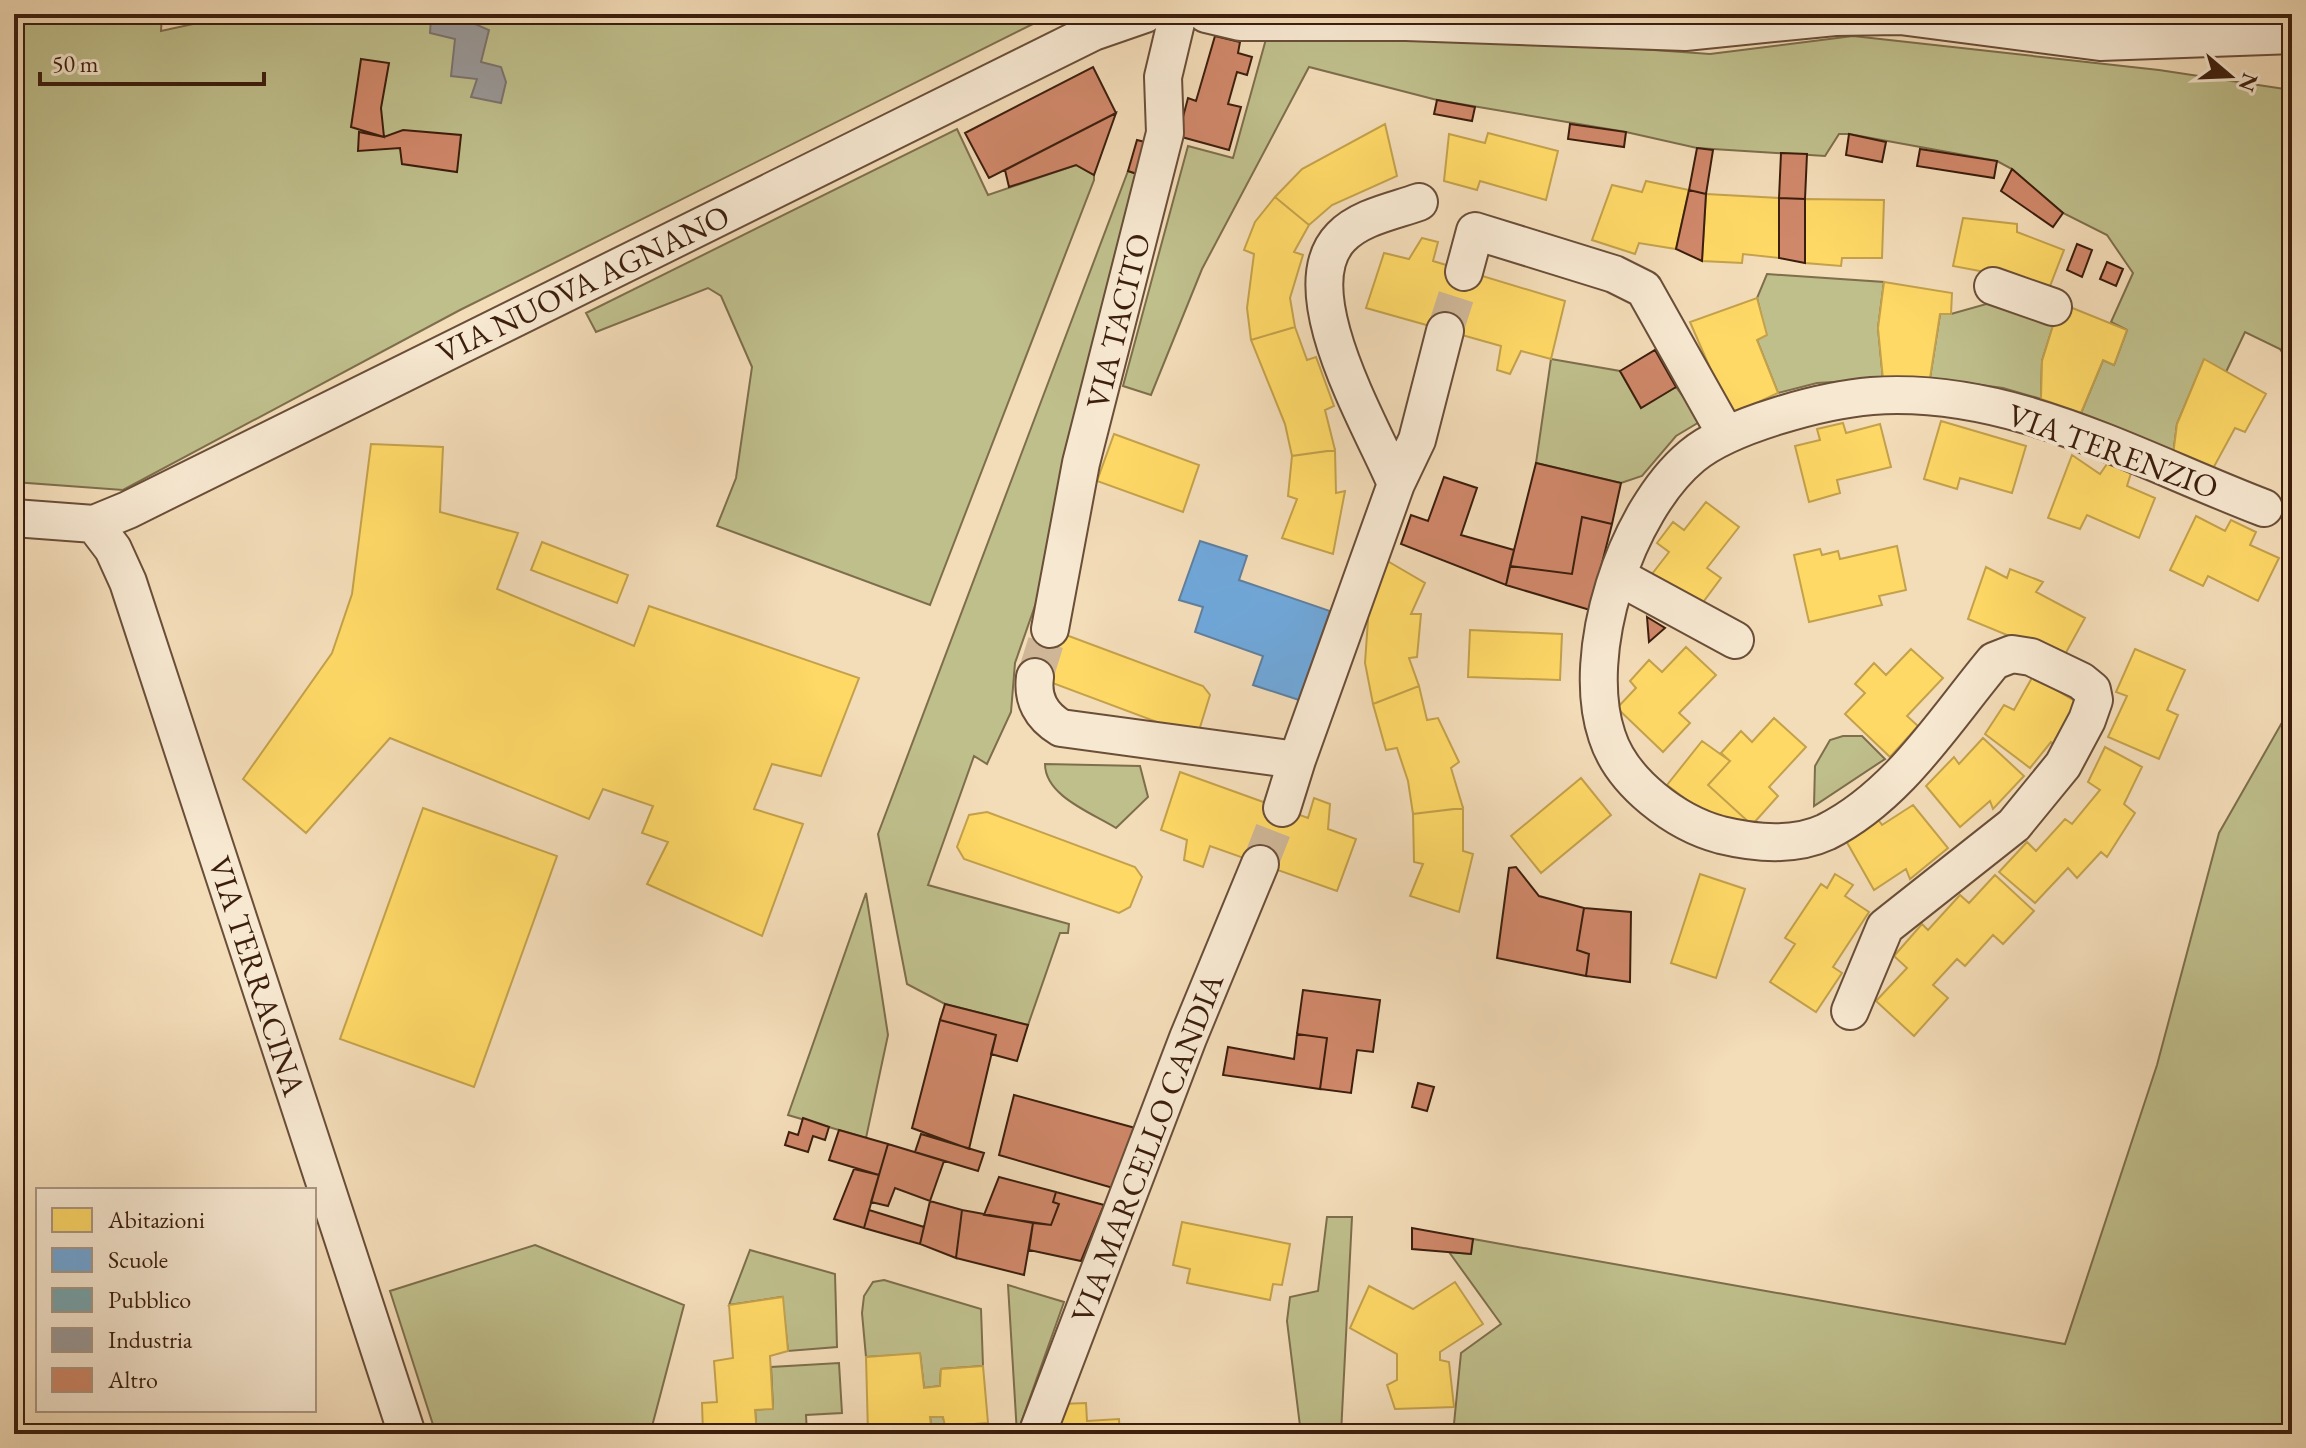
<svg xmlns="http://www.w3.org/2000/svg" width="2306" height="1448" font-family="'EB Garamond',serif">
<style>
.green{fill:#bfbf8c;stroke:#7e6e4c;stroke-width:2}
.homes{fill:#ffd966;stroke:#c4a14b;stroke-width:2}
.schools{fill:#6fa8dc;stroke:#607f9e;stroke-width:2}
.public{fill:#76a5af;stroke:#657c7e;stroke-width:2}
.industry{fill:#999;stroke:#7d746f;stroke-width:2}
.building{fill:#d0886a;stroke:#3c1e0d;stroke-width:2}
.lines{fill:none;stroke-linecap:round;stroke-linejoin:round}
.street-tunnel{stroke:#ceb696;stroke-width:36;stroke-dasharray:36 18;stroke-linecap:butt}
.street-casing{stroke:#6a4e38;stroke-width:40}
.street{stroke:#f7e8d1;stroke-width:36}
.labels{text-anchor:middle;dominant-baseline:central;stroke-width:8;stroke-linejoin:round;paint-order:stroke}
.street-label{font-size:32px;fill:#3c1e0d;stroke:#f7e8d1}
</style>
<rect width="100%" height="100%" fill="#f3dcb8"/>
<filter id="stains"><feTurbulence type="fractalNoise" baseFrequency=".0025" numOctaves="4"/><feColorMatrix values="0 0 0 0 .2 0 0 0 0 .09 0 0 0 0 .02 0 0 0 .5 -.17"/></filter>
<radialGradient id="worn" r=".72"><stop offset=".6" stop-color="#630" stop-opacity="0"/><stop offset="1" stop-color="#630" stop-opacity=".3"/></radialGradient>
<path class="green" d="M14,14H162L161,31L239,14H1053L460,310L123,490L14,482Z
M1853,36L2159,70L2292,90V368L2280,349L2245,332L2226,372L2204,360L2177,424L2173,455L2081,413L2103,360L2114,365L2127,330L2111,322L2133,273L2107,235L2063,213L2012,169L1997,161L1849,134H1839L1825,156L1697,148L1626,132L1437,100L1309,67L1202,269L1151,395L1123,386L1188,146L1233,158L1266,39H1498L1710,54Z
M957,129L988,195L1076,165L1094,175V180L930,605L717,526L736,478L752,367L721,296L708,288L596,332L586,313Z
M1128,171L1140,175L1044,580L1015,663L1011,712L987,764L974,756L928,885L1069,924L1068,933H1060L1028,1025L945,1004L907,984L878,834Z
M1767,274L1884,282L1878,328L1883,379L1817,383L1778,393L1757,340L1766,335L1757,298Z
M2004,299L2055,320L2042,361L2041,399L2003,388L1930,378L1940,314H1951Z
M1551,359L1620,371L1641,407L1676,387L1701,421L1676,436L1642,476L1621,483L1536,463Z
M2292,705V1434H1453L1461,1353L1501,1324L1449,1252L1470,1254L1473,1239L2065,1344L2157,1065L2219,833Z
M1843,736H1862L1885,759L1814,806L1815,766L1830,740Z
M1045,764L1140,766L1148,797L1116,828C1092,813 1045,796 1045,764Z
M866,893L888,1035L866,1138L788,1115Z
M1327,1217H1352L1341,1434H1301L1287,1321L1290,1297L1318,1291Z
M535,1245L684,1305L650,1434H436L390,1291Z
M750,1250L835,1274L837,1347L788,1351L782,1297L729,1305Z
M884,1280L981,1309L983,1366L941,1369L940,1386L924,1388L920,1354L866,1357L862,1313L864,1296L873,1282Z
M1008,1285L1064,1302L1017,1434Z
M839,1363L842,1413L806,1415L807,1434H757L755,1410L773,1408L771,1367Z
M930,1417H943L946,1426L988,1423L989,1434H932Z"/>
<path class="homes" d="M1385,124L1397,176L1332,205L1309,225L1275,197L1302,169Z
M1488,133L1558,151L1546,200L1480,181L1477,190L1444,181L1449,134L1485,143Z
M1646,181L1689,190L1676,249L1639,243L1635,254L1592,240L1612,185L1642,192Z
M1706,194L1779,198V258L1743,254L1742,263L1702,261Z
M1275,197L1309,225L1294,252L1303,255L1290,298L1295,327L1251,340L1247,308L1254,254L1244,250L1255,222Z
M1805,199L1884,200L1882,258H1842L1841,266L1805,263Z
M1963,218L2017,224V232L2064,250L2045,299L2001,275L1953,266Z
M1422,238L1438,242L1433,261L1565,301L1551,359L1521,351L1510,374L1497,370L1501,346L1366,308L1384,253L1409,259Z
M1884,282L1952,293L1951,314H1940L1930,378L1883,379L1878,328Z
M1757,298L1767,335L1757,340L1778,393L1735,413L1720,391L1690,322Z
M2060,303L2127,330L2114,365L2103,360L2081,413L2041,399L2042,361Z
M1295,327L1307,360L1316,357L1334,406L1325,410L1335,450L1292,456L1285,424L1251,340Z
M2204,359L2266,394L2245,432L2235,428L2210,474L2173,455L2177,424Z
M1941,421L2026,446L2012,493L1960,478L1957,489L1924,479Z
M1843,423L1846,433L1880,424L1891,467L1837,480L1840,493L1809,502L1795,446L1820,440L1817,429Z
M1114,434L1199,465L1183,512L1097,481Z
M371,444L443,447L440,512L518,533L497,589L634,646L649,606L859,678L821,776L772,764L754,809L803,824L762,936L647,884L668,842L642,833L653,806L603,789L589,819L390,738L306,833L243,779L332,653L352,594Z
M1335,450L1336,493L1345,491L1333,554L1282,538L1297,499L1288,496L1292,456Z
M2072,455L2100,474L2109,461L2131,473L2127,486L2155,498L2139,538L2087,515L2080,529L2048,518Z
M1706,502L1739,527L1707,568L1721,578L1698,609L1652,574L1669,552L1657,543L1673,522L1684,530Z
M2196,516L2225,531L2231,520L2256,532L2250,545L2279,558L2258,601L2208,576L2203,586L2170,570Z
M542,542L628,575L617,603L531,570Z
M1897,546L1906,590L1879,596L1882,605L1809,622L1794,555L1820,549L1822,555L1838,551L1840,559Z
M1384,559L1425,583L1411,614H1421L1417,657L1409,658L1419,686L1373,704L1365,663L1368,620L1362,618Z
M1986,567L2007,578L2010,569L2043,582L2036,592L2085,618L2063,658L1968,619Z
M1050,629L1203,686L1210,695L1197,737L1023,672L1038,630Z
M1470,630L1562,634L1560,680L1468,677Z
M1686,647L1716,675L1679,713L1690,723L1663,752L1617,708L1636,688L1630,681L1649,660L1662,672Z
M1911,649L1943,678L1907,716L1918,726L1890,757L1845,714L1865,693L1855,684L1874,663L1886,675Z
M2135,649L2185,670L2167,710L2178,715L2159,759L2108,737L2127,696L2116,692Z
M2033,676L2083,706L2057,747L2051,742L2030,768L1985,734L2004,705L2014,710Z
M1419,686L1427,720L1438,718L1459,762L1451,768L1463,808L1413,814L1408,781L1397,748L1386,750L1373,704Z
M1774,718L1806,747L1769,787L1778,796L1752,825L1708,785L1730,761L1721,753L1741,731L1752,742Z
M1983,738L2024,776L1993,809L1990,801L1960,827L1926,786L1954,757L1959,764Z
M1702,741L1730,761L1708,785L1752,825L1719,818L1699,809L1667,785Z
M2105,747L2142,767L2124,804L2135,813L2107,857L2101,852L2077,878L2068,868L2035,903L1999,872L2027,842L2036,851L2065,819L2072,824L2100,790L2088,782Z
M1180,772L1308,818L1314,798L1330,804L1328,829L1356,839L1337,891L1210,846L1203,867L1184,860L1187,840L1161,830Z
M1581,778L1611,815L1541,873L1511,836Z
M1913,805L1948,848L1910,879L1906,869L1874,890L1845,839L1875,815L1882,825Z
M423,808L557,856L474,1087L340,1039Z
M1463,808V851L1473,854L1459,912L1410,896L1423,864L1414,862L1413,814Z
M987,812L1135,867L1142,877L1130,907L1119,913L964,859L957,847L969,815Z
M1700,874L1745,889L1716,978L1671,963Z
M1835,874L1853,885L1845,896L1869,912L1833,967L1842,973L1816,1012L1770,982L1795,944L1785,938L1821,884L1827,888Z
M1995,875L2034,911L2003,944L1993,935L1965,966L1957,959L1933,985L1948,998L1914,1036L1876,1001L1907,968L1894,956L1922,924L1928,930L1960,895L1969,903Z
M1182,1222L1290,1244L1282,1285L1273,1284L1270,1300L1187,1283L1190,1269L1173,1265Z
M1455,1282L1483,1324L1440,1352V1360L1449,1362L1454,1407L1395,1409L1387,1385L1397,1380V1354L1350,1328L1369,1286L1413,1309Z
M783,1297L788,1351L770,1356L773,1409L755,1410L757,1434H703L702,1403L717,1402L714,1361L733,1358L729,1305Z
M920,1353L924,1388L940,1386L941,1369L983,1366L988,1423L945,1426L943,1417H930L932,1434H868L866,1357Z
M1086,1403L1087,1421L1119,1419L1120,1434H1061L1060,1404Z"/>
<path class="schools" d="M1200,541L1247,556L1239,580L1330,611L1299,700L1253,685L1263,656L1195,632L1203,607L1179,600Z"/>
<path class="public" d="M207,14H239L209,21Z"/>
<path class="industry" d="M407,14H452L489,30L481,62L501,67L506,82L501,103L471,97L477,79L451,76L455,39L430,33L431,18Z"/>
<path class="building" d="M1215,36L1240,42L1238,53L1252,57L1247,75L1237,72L1228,104L1241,107L1229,150L1178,136L1188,98L1196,101Z
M361,59L389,63L381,108L384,137L351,127Z
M1093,67L1116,113L989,178L965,133Z
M1437,100L1475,107L1472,121L1434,114Z
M1116,113L1094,175L1076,165L1009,187L1005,170Z
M1570,124L1626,132L1624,147L1568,139Z
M403,130L461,135L457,172L402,164L400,148L358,151L359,132L384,137Z
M1849,134L1886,142L1882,162L1846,155Z
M1137,140L1149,143L1140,175L1128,171Z
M1697,148L1713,150L1706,194L1689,190Z
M1920,149L1997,161L1994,178L1917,166Z
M1781,153L1807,154L1805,199L1779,198Z
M2012,169L2063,213L2053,227L2001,191Z
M1689,190L1706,194L1702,261L1676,249Z
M1779,198L1805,199V263L1779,258Z
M2077,244L2092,250L2082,277L2067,270Z
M2107,262L2123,269L2116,286L2100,279Z
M1655,350L1676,387L1641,408L1620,371Z
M1536,463L1621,483L1612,524L1582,517L1572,574L1510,566Z
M1444,477L1477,488L1461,535L1514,550L1506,585L1401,544L1411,515L1428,521Z
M1582,517L1612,524L1590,610L1506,585L1510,566L1572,574Z
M1647,617L1665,628L1649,642Z
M1516,867L1539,896L1584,908L1577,950L1589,954L1586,976L1497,958L1509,868Z
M1584,908L1631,912L1630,982L1586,976L1589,954L1577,950Z
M1303,990L1380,1000L1373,1052L1357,1050L1351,1093L1320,1089L1327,1038L1297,1034Z
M945,1004L1028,1025L1017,1061L991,1054L996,1035L940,1020Z
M940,1020L996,1035L969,1149L912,1128Z
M1297,1034L1327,1038L1320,1089L1223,1075L1228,1047L1294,1059Z
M1418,1083L1434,1087L1427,1111L1412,1107Z
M1014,1095L1139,1129L1120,1190L999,1155Z
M803,1118L829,1127L825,1140L813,1136L808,1152L785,1145L789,1132L798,1135Z
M839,1130L888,1144L879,1175L829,1160Z
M921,1134L984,1153L978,1171L915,1152Z
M888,1144L944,1161L930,1201L895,1188L888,1206L871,1202Z
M854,1169L879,1175L864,1228L834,1219Z
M999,1177L1056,1192L1053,1202L1059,1204L1051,1225L984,1215Z
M1056,1192L1104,1205L1081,1261L1029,1250L1033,1223L1051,1225L1059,1204L1053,1202Z
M930,1201L962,1210L956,1258L920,1244Z
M869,1210L924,1227L920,1244L864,1228Z
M962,1210L1033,1223L1024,1275L956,1258Z
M1412,1228L1473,1239L1471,1254L1412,1249Z"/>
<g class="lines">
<path class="street-tunnel" d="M1445,331L1464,272
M1035,677L1050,629
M1260,864L1282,808"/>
<g class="street-casing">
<path id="street" d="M1206,14L1240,22H1406L1685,32L1835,17L1900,16L2100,42L2292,35
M1464,272L1475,231L1614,274L1644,289L1725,433
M1993,286L2053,307
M1396,484C1373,428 1289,290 1341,237C1360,217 1394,211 1419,202
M14,518L94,524L128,510L1093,32L1145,14
M94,524L113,549L128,582L407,1434
M1619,577L1735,640
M1050,629L1081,463L1165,133L1163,77L1178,14
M1035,677C1032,699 1041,716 1061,728L1297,760L1396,484L1417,440L1445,331
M1282,808L1297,760
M1850,1011L1885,927L2014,825L2063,765L2087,720L2094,700L2092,690L2081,681L2031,657L2012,654L1994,661C1944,721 1898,796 1826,832C1794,847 1754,843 1721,835C1676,823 1622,783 1607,736C1579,653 1626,511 1692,456C1729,425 1823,400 1872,396C2011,386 2138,460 2264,508
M1037,1434L1188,1038L1260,864"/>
</g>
<use href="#street" class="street"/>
</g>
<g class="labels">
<g class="street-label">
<text transform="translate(583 284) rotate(-26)">VIA NUOVA AGNANO</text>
<text transform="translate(1118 321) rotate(-76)">VIA TACITO</text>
<text transform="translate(2113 451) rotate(20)">VIA TERENZIO</text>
<text transform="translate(257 976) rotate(72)">VIA TERRACINA</text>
<text transform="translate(1147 1148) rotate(-69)">VIA MARCELLO CANDIA</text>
</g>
</g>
<rect width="2306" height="1448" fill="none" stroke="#f3dcb8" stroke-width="48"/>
<rect x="16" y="16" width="2274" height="1416" fill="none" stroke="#3c1e0d" stroke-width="4"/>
<rect x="24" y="24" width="2258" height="1400" fill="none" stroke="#3c1e0d" stroke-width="2"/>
<rect x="36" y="1188" width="280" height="224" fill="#f7e8d1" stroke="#ac9783" stroke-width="2"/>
<rect x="52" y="1208" width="40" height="24" fill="#ffd966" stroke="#ac9783" stroke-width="2"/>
<text x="108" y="1228" font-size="24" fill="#3c1e0d">Abitazioni</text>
<rect x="52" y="1248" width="40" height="24" fill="#6fa8dc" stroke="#ac9783" stroke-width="2"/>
<text x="108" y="1268" font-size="24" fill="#3c1e0d">Scuole</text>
<rect x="52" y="1288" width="40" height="24" fill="#76a5af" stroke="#ac9783" stroke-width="2"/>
<text x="108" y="1308" font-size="24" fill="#3c1e0d">Pubblico</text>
<rect x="52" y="1328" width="40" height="24" fill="#999999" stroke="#ac9783" stroke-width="2"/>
<text x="108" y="1348" font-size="24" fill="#3c1e0d">Industria</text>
<rect x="52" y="1368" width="40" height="24" fill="#d0886a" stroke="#ac9783" stroke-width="2"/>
<text x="108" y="1388" font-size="24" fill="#3c1e0d">Altro</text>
<g transform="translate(2230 76) rotate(109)" stroke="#f7e8d1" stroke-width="6" paint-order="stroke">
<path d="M0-6L14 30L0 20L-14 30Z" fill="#3c1e0d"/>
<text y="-12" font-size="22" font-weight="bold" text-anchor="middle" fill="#3c1e0d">N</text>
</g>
<path d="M40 72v12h224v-12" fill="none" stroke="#3c1e0d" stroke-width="4"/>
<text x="52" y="72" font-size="24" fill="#3c1e0d" stroke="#f7e8d1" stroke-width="6" paint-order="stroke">50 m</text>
<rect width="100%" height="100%" filter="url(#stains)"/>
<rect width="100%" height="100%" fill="url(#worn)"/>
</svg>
